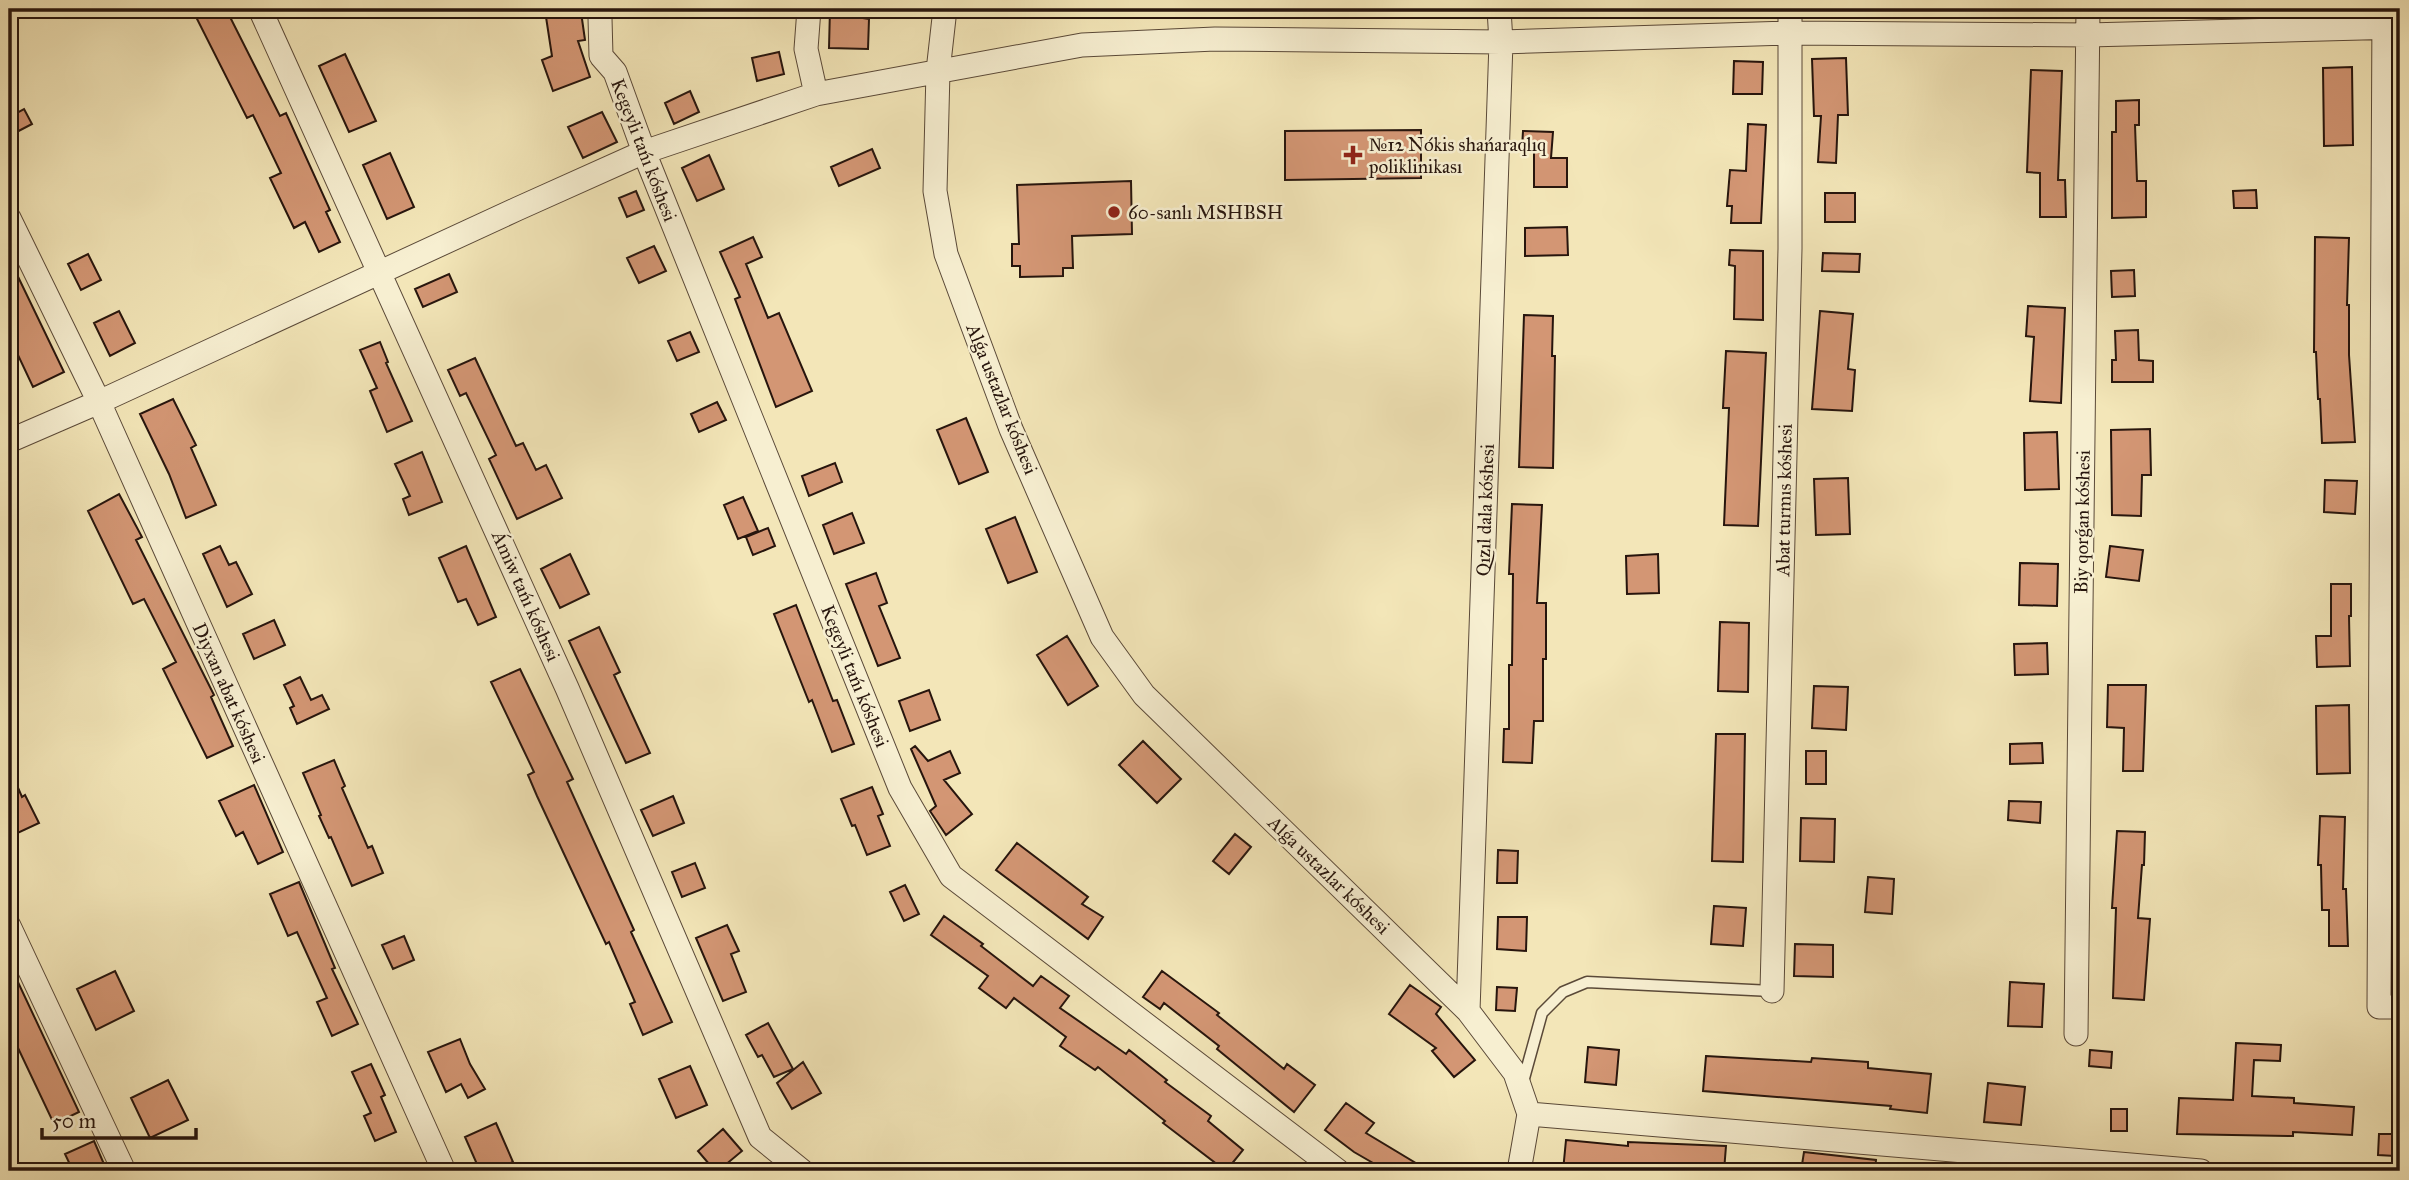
<svg xmlns="http://www.w3.org/2000/svg" width="2409" height="1180" font-family="'IM FELL Great Primer',serif">
<style>
.building{fill:#d39674;stroke:#27150d;stroke-width:2}
.lines{fill:none;stroke-linecap:round;stroke-linejoin:round}
.service-casing{stroke:#5a4938;stroke-width:13}
.minor-casing{stroke:#5a4938;stroke-width:25}
.service{stroke:#f7efd1;stroke-width:10}
.minor{stroke:#f7efd1;stroke-width:23}
.poi-dot{fill:#8f2418;stroke:#f7efd1;stroke-width:2.5}
.labels{text-anchor:middle;dominant-baseline:central;stroke-width:5;stroke-linejoin:round;paint-order:stroke}
.poi-label{font-size:19px;fill:#27150d;stroke:#f7efd1;text-anchor:start}
.street-label{font-size:19px;fill:#27150d;stroke:#f7efd1}
</style>
<rect width="100%" height="100%" fill="#f3e6b8"/>
<filter id="stains"><feTurbulence type="fractalNoise" baseFrequency=".00286" numOctaves="4"/><feColorMatrix values="0 0 0 0 .2 0 0 0 0 .09 0 0 0 0 .02 0 0 0 .5 -.17"/></filter>
<radialGradient id="worn" r=".72"><stop offset=".6" stop-color="#630" stop-opacity="0"/><stop offset="1" stop-color="#630" stop-opacity=".3"/></radialGradient>
<path class="building" d="M192,9H226L280,116L286,113L330,210L326,212L340,242L319,252L305,222L294,228L270,178L281,173L253,115L247,118Z
M830,9H862V18L869,19L868,49L829,48Z
M581,12L585,40L578,41L590,77L553,91L542,60L552,56L546,17Z
M779,52L784,74L757,81L752,58Z
M345,54L376,121L349,132L319,66Z
M1846,58L1848,115H1838L1836,163L1818,162L1821,116H1814L1812,59Z
M1734,61L1763,62L1762,94H1733Z
M2352,67L2353,145L2324,146L2323,68Z
M2031,70L2062,71L2058,180H2065L2066,217H2040V173L2027,172Z
M690,91L699,112L674,124L665,103Z
M2139,100V125H2135L2137,181H2146V217L2112,218V132H2116V101Z
M24,109L32,124L9,136V117Z
M602,112L617,142L583,158L568,127Z
M1748,124L1766,125L1761,223H1731L1732,206H1727L1730,170L1746,171Z
M1421,130V178L1285,180V131Z
M1523,131L1553,132L1551,158H1567V187H1534V149L1522,148Z
M872,149L880,168L839,186L831,167Z
M390,153L414,207L387,219L363,165Z
M709,155L724,189L697,201L682,168Z
M1131,181L1132,234L1072,236L1073,268H1063V276L1020,277V266H1012V244H1019L1017,185Z
M2256,190L2257,208H2234L2233,191Z
M636,191L644,210L627,217L619,198Z
M1825,193H1855V222H1825Z
M1567,227L1568,255L1525,256V228Z
M753,237L762,257L746,264L768,318L779,313L812,391L776,407L735,299L740,297L720,252Z
M2315,237L2349,238L2347,305H2349V355L2355,442L2322,443L2320,399H2318L2316,352H2314Z
M654,246L666,271L639,283L627,258Z
M1730,250L1763,251V320L1734,319L1735,266L1729,265Z
M1823,253L1860,254L1859,272L1822,271Z
M88,254L101,280L81,290L68,264Z
M9,258L64,372L33,387L9,336Z
M2134,270L2135,296L2112,297L2111,271Z
M449,274L457,292L423,307L415,289Z
M2028,306L2065,308L2061,403L2030,401L2034,337L2026,336Z
M119,311L135,343L110,356L94,323Z
M1820,311L1853,314L1848,369L1855,370L1852,411L1812,409Z
M1524,315L1553,316L1552,356H1555L1553,468L1519,467Z
M2138,330L2139,360L2153,361V382H2112V360H2116L2115,331Z
M690,332L699,352L677,361L668,341Z
M380,342L388,362L386,363L412,421L387,432L370,391L377,388L360,350Z
M1726,351L1766,353L1758,526L1724,525L1729,408H1723Z
M475,358L516,446L523,443L536,470L546,465L562,498L517,519L489,459L496,455L466,393L460,396L448,370Z
M173,399L196,445L191,448L216,505L186,518L169,474L140,414Z
M717,402L726,420L699,432L691,414Z
M966,418L988,472L959,484L937,430Z
M2150,429L2151,475H2142L2141,516L2112,515L2111,430Z
M2057,432L2059,489L2025,490L2024,433Z
M422,452L442,502L409,515L403,499L410,496L395,464Z
M835,463L842,482L809,496L802,476Z
M1848,478L1850,534L1816,535L1814,479Z
M2325,480L2357,481L2355,514L2324,512Z
M119,494L142,537L136,540L214,695L211,697L233,746L207,758L163,669L176,662L144,599L133,604L88,511Z
M743,497L758,531L738,539L724,505Z
M1512,504L1542,505L1537,603H1546V659H1543V721H1534L1532,763L1503,762L1504,729H1509V665H1512L1513,574H1509Z
M852,513L864,543L834,554L823,525Z
M1015,517L1037,572L1008,583L986,529Z
M768,528L775,546L753,555L746,537Z
M220,546L229,565L236,562L252,594L227,607L203,554Z
M466,546L496,617L478,625L466,599L458,602L439,558Z
M2110,546L2143,550L2139,581L2106,577Z
M570,554L589,594L560,608L541,569Z
M1658,554L1659,593L1627,594L1626,556Z
M2020,563L2058,564L2057,606L2019,605Z
M876,573L887,603L879,606L900,658L878,666L846,584Z
M2331,584H2351V616H2349L2350,666L2317,667L2316,636H2331Z
M796,605L833,701L837,700L854,744L832,752L812,700L809,702L774,614Z
M274,620L285,645L254,659L243,634Z
M1720,622L1749,623L1748,692L1718,691Z
M599,627L620,672L614,675L650,753L626,763L569,641Z
M1067,636L1098,686L1068,705L1037,655Z
M2047,643L2048,674L2015,675L2014,644Z
M520,669L573,779L567,782L634,930L631,932L672,1022L643,1035L630,1004L635,1002L609,942L606,944L537,796L528,775L534,772L491,682Z
M300,677L311,700L322,695L329,709L297,724L290,708L294,706L284,685Z
M2108,685H2146L2143,771H2123L2124,728L2107,727Z
M1814,686L1848,687L1846,730L1812,728Z
M929,690L940,720L910,731L899,701Z
M2349,705L2350,773L2317,774L2316,706Z
M1716,734H1745L1743,862L1712,861Z
M1143,741L1181,779L1157,803L1119,765Z
M2042,743L2043,763L2010,764V744Z
M915,746L928,761L950,751L960,773L944,780L972,814L946,835L930,811L936,806L911,749Z
M1806,751H1826V784H1806Z
M334,760L345,786L342,788L368,848L372,846L383,873L352,886L331,837L329,838L319,816L321,815L303,773Z
M9,767L22,797L25,795L39,823L9,837Z
M254,785L283,852L258,864L243,832L236,836L219,801Z
M872,787L883,814L878,816L890,846L867,855L855,825L852,826L841,799Z
M673,796L684,823L653,836L641,810Z
M2009,801L2041,802L2040,823L2008,820Z
M2320,816L2345,817L2343,889H2346L2348,946H2329V910H2322L2321,865H2318Z
M1801,818L1835,819L1834,862L1800,861Z
M2117,831L2145,832L2144,865H2142L2138,918L2150,919L2144,1000L2113,998L2116,908H2112Z
M1235,834L1251,847L1229,874L1213,861Z
M1017,843L1088,897L1082,904L1103,917L1088,939L996,870Z
M1498,850L1518,851L1517,883H1497Z
M695,863L705,888L682,897L672,872Z
M1868,877L1894,879L1892,914L1865,912Z
M299,882L335,968L332,969L358,1024L332,1036L317,1002L327,998L297,932L288,936L270,894Z
M905,885L919,914L904,921L890,892Z
M1714,906L1746,908L1743,946L1711,944Z
M944,916L983,944L981,946L1033,986L1041,976L1069,996L1060,1008L1126,1054L1129,1050L1167,1080L1165,1082L1211,1116L1208,1121L1243,1150L1226,1171L1163,1123L1165,1121L1098,1067L1095,1070L1060,1046L1066,1037L1014,998L1006,1008L979,988L988,976L931,935Z
M1498,917H1527L1526,951L1497,949Z
M727,925L739,951L731,954L746,992L723,1001L696,938Z
M404,936L414,960L393,969L382,945Z
M1795,944L1833,945V977L1794,976Z
M9,963L79,1112L54,1124L9,1029Z
M115,971L134,1011L96,1030L77,989Z
M1162,971L1219,1013L1217,1015L1284,1069L1287,1064L1315,1085L1294,1112L1217,1049L1219,1046L1164,1003L1160,1009L1143,997Z
M2010,982L2044,984L2042,1027L2008,1026Z
M1410,985L1441,1007L1436,1014L1475,1060L1454,1077L1432,1051L1436,1048L1389,1014Z
M1497,987L1517,988L1515,1011L1496,1010Z
M768,1023L793,1069L774,1077L762,1055L758,1057L746,1035Z
M460,1039L470,1064L485,1089L468,1098L461,1084L446,1092L428,1052Z
M2236,1043L2281,1045L2280,1061L2254,1060L2252,1096L2294,1098V1103L2354,1107L2352,1135L2293,1132V1136L2177,1134L2179,1098L2233,1100Z
M1588,1047L1619,1050L1616,1085L1585,1082Z
M2090,1050L2112,1052L2111,1068L2089,1066Z
M1706,1056L1811,1062L1812,1058L1868,1062V1068L1931,1074L1927,1113L1890,1109L1891,1106L1703,1091Z
M803,1062L821,1093L792,1109L777,1083Z
M371,1064L385,1095L381,1097L396,1132L375,1141L364,1116L371,1113L352,1072Z
M690,1066L707,1105L676,1118L659,1079Z
M168,1080L188,1120L150,1138L131,1098Z
M1988,1083L2025,1087L2021,1125L1984,1122Z
M1346,1103L1374,1123L1366,1133L1429,1171H1387L1354,1152L1325,1130Z
M2111,1109H2127V1131H2111Z
M496,1123L513,1162L492,1171H480L465,1137Z
M723,1129L742,1151L718,1171H715L698,1151Z
M2379,1134H2395V1156L2378,1155Z
M1566,1140L1628,1146V1142L1726,1146L1724,1171H1644L1600,1168V1171H1563Z
M94,1141L107,1171H73L65,1154Z
M1804,1152L1876,1160L1875,1171H1801Z"/>
<g class="lines">
<g class="service-casing">
<path id="service" d="M1523,1082L1542,1013L1563,992L1587,982L1772,991"/>
</g>
<g class="minor-casing">
<path id="minor" d="M260,9L567,688L760,1137L802,1171
M809,9L806,49L816,94
M945,9L938,71L935,191L946,254L1011,429L1102,637L1144,695L1468,1011L1515,1073L1529,1114L1519,1171
M2384,9L2379,1007H2400
M600,18L601,56L615,72L644,152L900,788L951,876L1338,1171
M9,218L99,402L444,1171
M9,441L99,402L517,209L644,152L816,94L1082,45L1215,39L1501,42L1790,33L2088,35L2400,27
M9,926L124,1171
M1772,991L1790,249V9
M1468,1011L1501,42L1499,9
M2076,1034L2088,9
M1529,1114L2201,1171"/>
</g>
<use href="#service" class="service"/>
<use href="#minor" class="minor"/>
</g>
<g class="poi-dot">
<path d="M1349.5 144.5h7v7h7v7h-7v7h-7v-7h-7v-7h7z"/>
<circle cx="1114" cy="212" r="7"/>
</g>
<g class="labels">
<g class="poi-label">
<text x="1369" y="144">№12 Nókis shańaraqlıq<tspan x="1369" dy="22">poliklinikası</tspan></text>
<text x="1128" y="212">60-sanlı MSHBSH</text>
</g>
<g class="street-label">
<text transform="translate(644 150) rotate(69)">Kegeyli tańı kóshesi</text>
<text transform="translate(1002 399) rotate(68)">Alǵa ustazlar kóshesi</text>
<text transform="translate(1784 500) rotate(-89)">Abat turmıs kóshesi</text>
<text transform="translate(1485 510) rotate(-88)">Qızıl dala kóshesi</text>
<text transform="translate(2082 522) rotate(-89)">Biy qorǵan kóshesi</text>
<text transform="translate(526 596) rotate(66)">Ámiw tańı kóshesi</text>
<text transform="translate(855 676) rotate(68)">Kegeyli tańı kóshesi</text>
<text transform="translate(229 693) rotate(66)">Diyxan abat kóshesi</text>
<text transform="translate(1329 875) rotate(44)">Alǵa ustazlar kóshesi</text>
</g>
</g>
<rect width="2409" height="1180" fill="none" stroke="#f3e6b8" stroke-width="35"/>
<rect x="10" y="10" width="2388" height="1159" fill="none" stroke="#27150d" stroke-width="3.5"/>
<rect x="18" y="18" width="2374" height="1145" fill="none" stroke="#27150d" stroke-width="2"/>
<path d="M42 1128v10h154v-10" fill="none" stroke="#27150d" stroke-width="3.5"/>
<text x="52" y="1128" font-size="21" fill="#27150d" stroke="#f7efd1" stroke-width="5" paint-order="stroke">50 m</text>
<rect width="100%" height="100%" filter="url(#stains)"/>
<rect width="100%" height="100%" fill="url(#worn)"/>
</svg>
